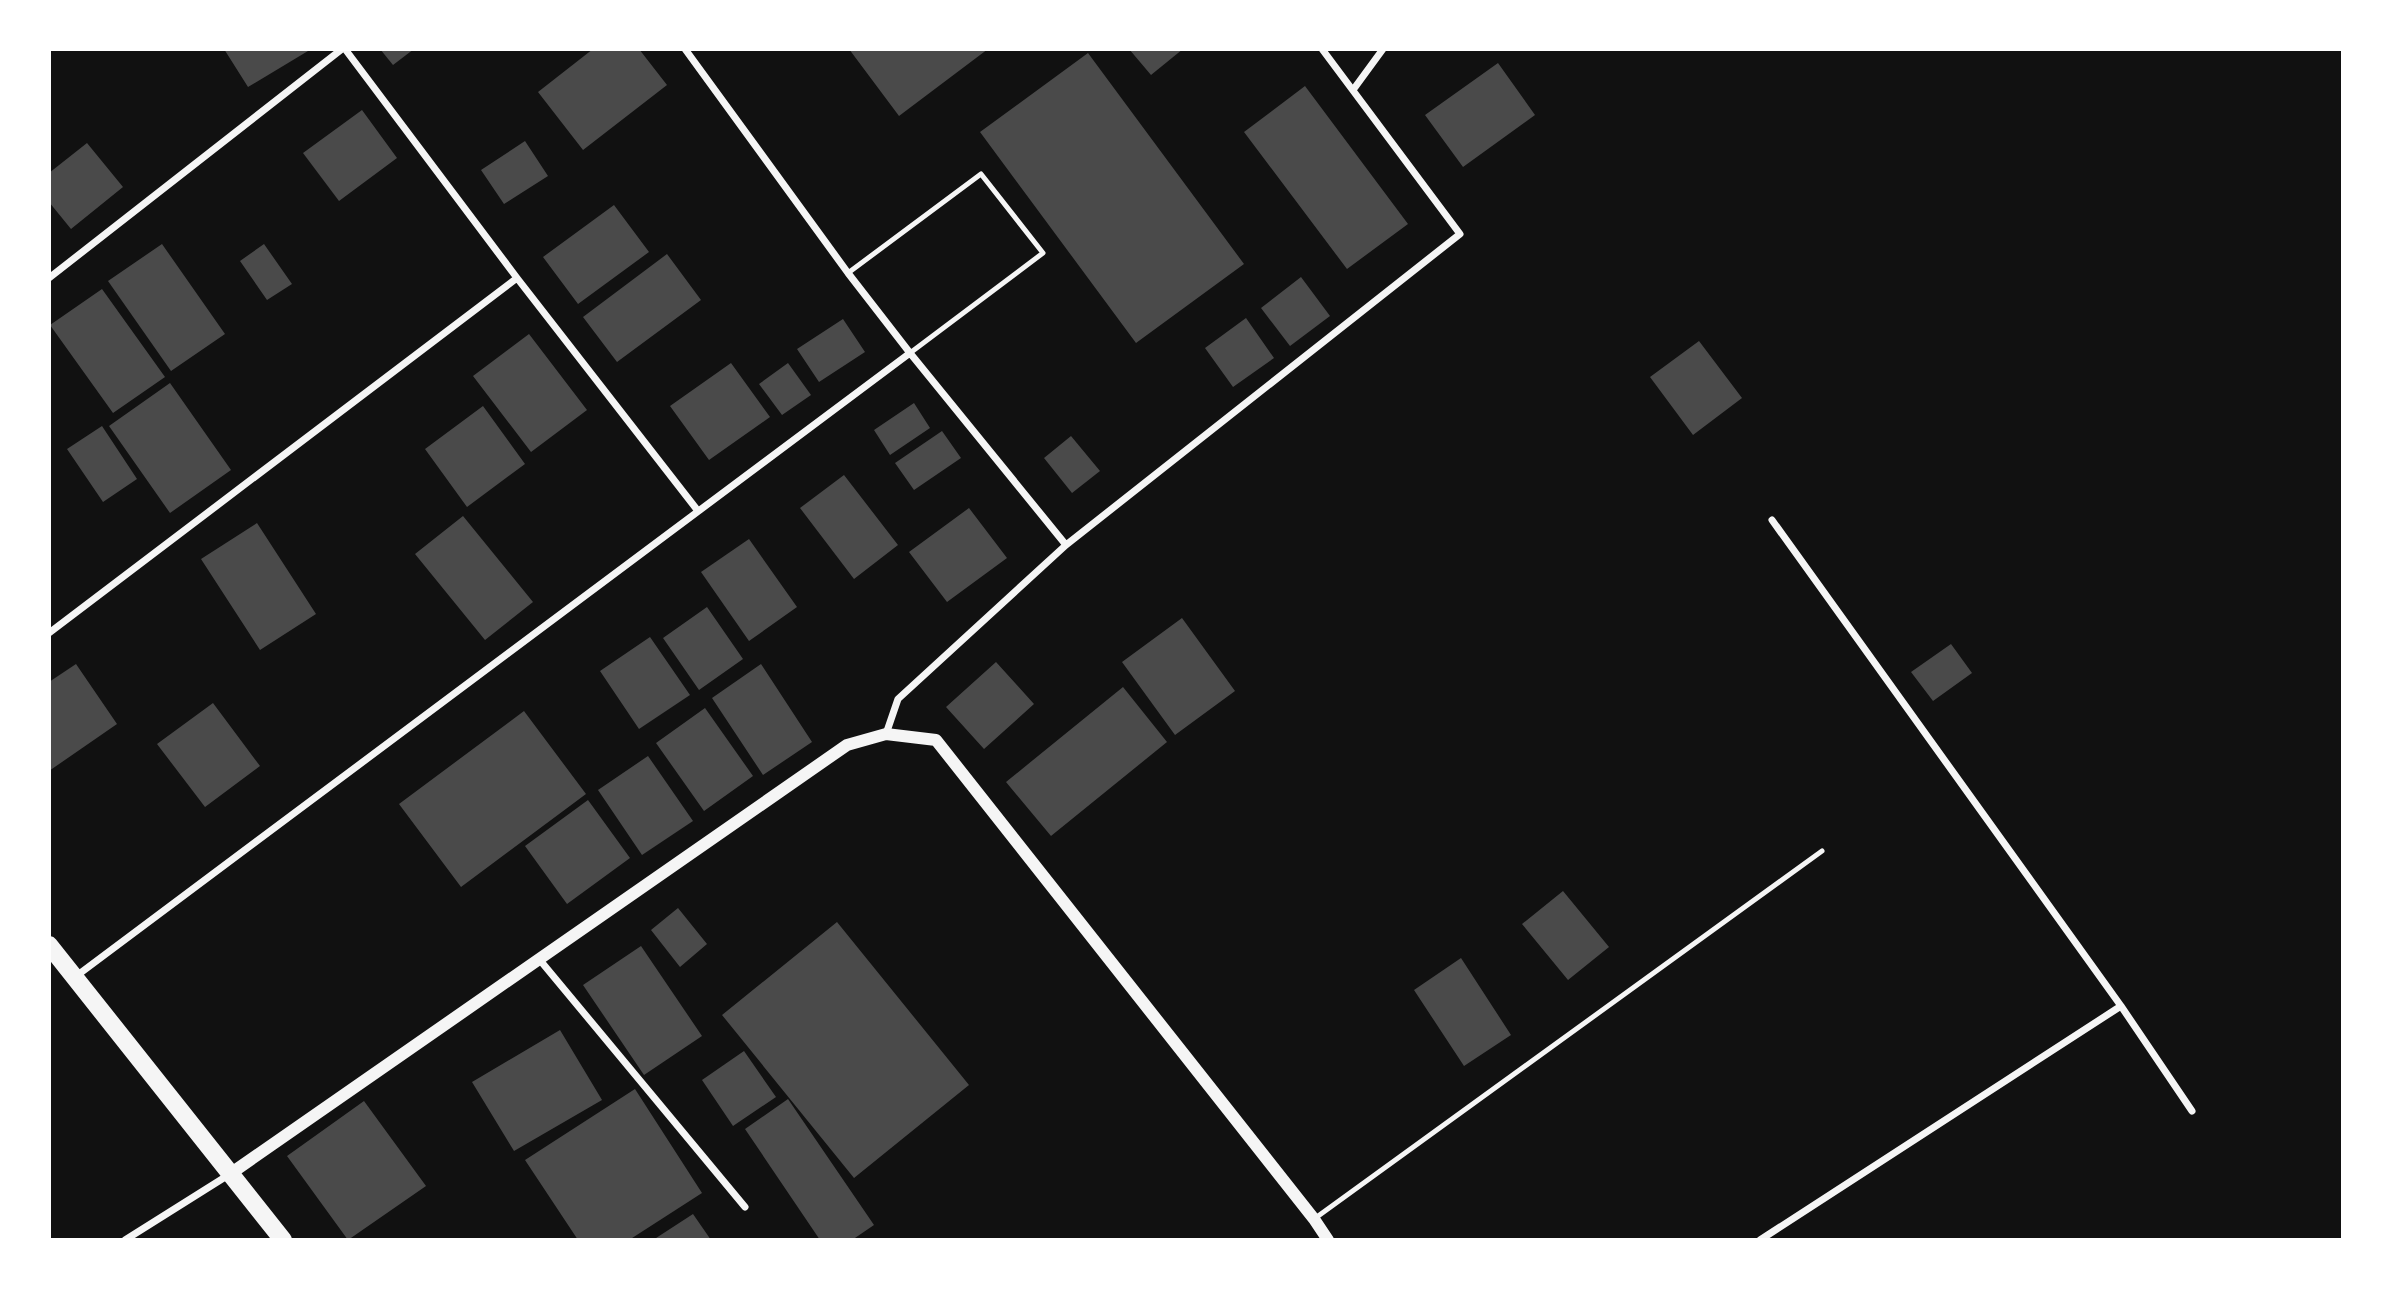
<svg xmlns="http://www.w3.org/2000/svg" width="2392" height="1289" font-family="'Golos Text',sans-serif">
<style>
.building{fill:#4a4a4a}
.lines{fill:none;stroke-linecap:round;stroke-linejoin:round}
.service{stroke:#f5f5f5;stroke-width:5}
.minor{stroke:#f5f5f5;stroke-width:7}
.tertiary{stroke:#f5f5f5;stroke-width:12}
.primary{stroke:#f5f5f5;stroke-width:18}
</style>
<rect width="100%" height="100%" fill="#111"/>
<path class="building" d="M224,49H307L308,51L248,87Z
M380,49H414L393,65Z
M593,49H639L667,85L583,150L538,92Z
M849,49H988L899,116Z
M1129,49H1183L1151,75Z
M1088,53L1244,264L1136,343L980,132Z
M1498,63L1535,115L1463,167L1425,115Z
M1305,86L1408,224L1347,269L1244,132Z
M362,110L397,158L339,201L303,153Z
M525,141L548,176L504,204L481,170Z
M87,143L123,187L71,229L49,202V173Z
M614,205L649,252L578,304L543,257Z
M162,244L225,334L171,371L108,281Z
M264,244L292,284L267,300L240,261Z
M667,254L701,300L617,362L583,317Z
M1301,277L1330,316L1290,346L1261,308Z
M102,289L165,377L113,413L50,325Z
M1246,318L1274,358L1233,387L1205,348Z
M843,319L865,352L819,382L797,349Z
M529,334L587,410L531,452L473,376Z
M1699,341L1742,398L1693,435L1650,377Z
M731,363L770,417L709,460L670,406Z
M788,363L811,395L782,415L759,384Z
M170,383L231,470L170,513L109,426Z
M914,403L930,428L890,455L874,430Z
M483,406L525,464L467,507L425,449Z
M102,426L137,479L103,502L67,449Z
M942,431L961,458L914,490L895,463Z
M1071,436L1100,471L1072,493L1044,458Z
M844,475L898,545L854,579L800,508Z
M969,508L1007,558L947,602L909,552Z
M463,516L533,602L485,640L415,554Z
M257,523L316,614L260,650L201,559Z
M749,539L797,607L749,641L701,572Z
M707,607L743,659L699,690L663,638Z
M1182,618L1235,691L1175,735L1122,662Z
M650,637L690,695L639,729L600,671Z
M1951,644L1972,673L1933,701L1911,672Z
M996,662L1034,704L984,749L946,707Z
M76,664L117,724L49,771V682Z
M761,664L812,742L763,775L712,698Z
M1123,687L1167,742L1051,836L1006,782Z
M213,703L260,766L205,807L157,744Z
M705,708L753,776L704,811L656,743Z
M524,711L586,794L461,887L399,804Z
M648,756L693,821L642,855L598,790Z
M588,800L630,858L567,904L525,846Z
M1563,891L1609,947L1568,980L1522,924Z
M678,908L707,944L680,967L651,930Z
M837,922L969,1085L854,1178L722,1015Z
M641,946L702,1036L644,1075L583,985Z
M1461,958L1511,1035L1464,1066L1414,990Z
M560,1030L602,1100L514,1151L472,1082Z
M744,1051L776,1097L733,1126L702,1080Z
M635,1089L702,1193L629,1240H578L525,1160Z
M788,1099L874,1225L852,1240H820L745,1129Z
M364,1101L426,1186L348,1240L287,1156Z
M693,1214L711,1240H653Z"/>
<g class="lines">
<path class="service" d="M848,273L981,174L1043,253L910,353
M1314,1219L1822,851"/>
<path class="minor" d="M345,49L517,278L698,511
M685,49L848,273L910,353L1066,545
M1353,90L1383,49
M49,278L342,49
M1772,520L2121,1006L2192,1111
M49,633L517,278
M886,734L898,699L1066,545L1460,234L1322,49
M539,959L745,1207
M75,977L910,353
M125,1240L230,1174
M1760,1240L2121,1006"/>
<path class="tertiary" d="M230,1174L847,745L886,734L936,740L1314,1219L1328,1240"/>
<path class="primary" d="M49,945L283,1240"/>
</g>
<rect width="2392" height="1289" fill="none" stroke="#ffffff" stroke-width="102"/>
</svg>
